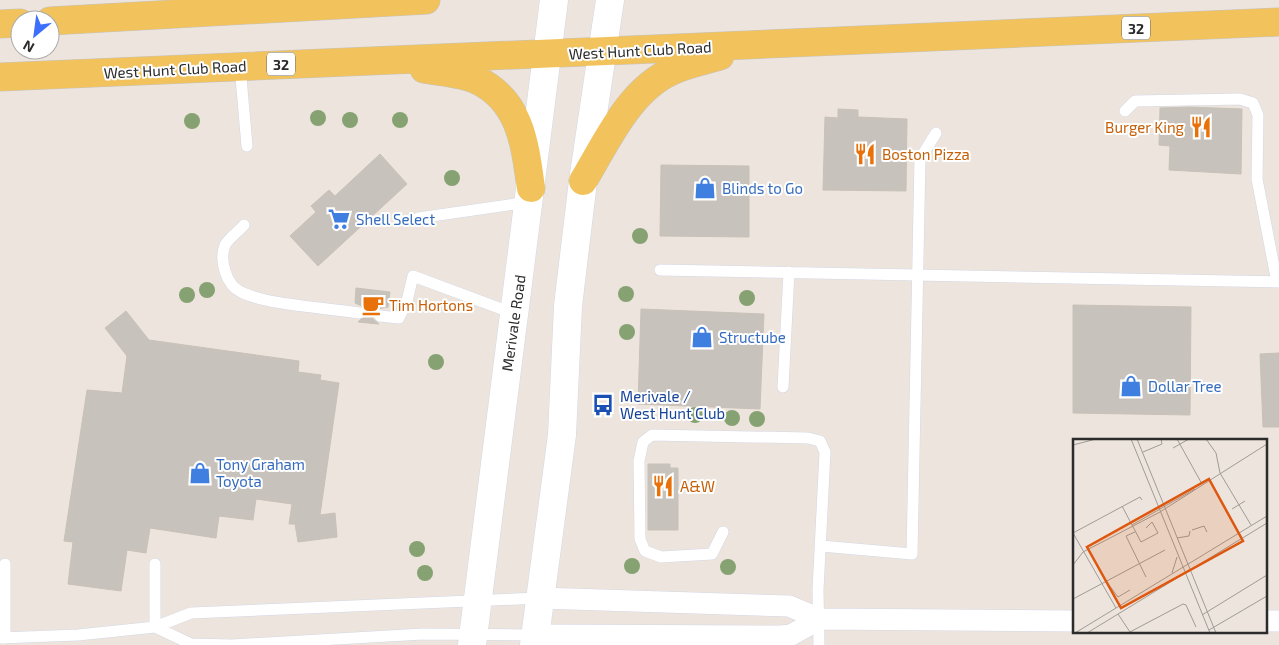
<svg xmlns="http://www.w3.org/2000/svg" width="1279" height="645" font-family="'Exo 2',sans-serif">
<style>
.building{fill:#c8c2bd;stroke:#c8c1b7}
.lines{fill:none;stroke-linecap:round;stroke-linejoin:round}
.lane-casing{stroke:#d2d7e4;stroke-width:12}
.street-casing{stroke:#d2d7e4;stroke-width:22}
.secondary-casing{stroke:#d2d7e4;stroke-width:29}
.primary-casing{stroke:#c4c4c4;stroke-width:29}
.lane{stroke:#fff;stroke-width:11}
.street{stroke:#fff;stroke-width:21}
.secondary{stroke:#fff;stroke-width:28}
.primary{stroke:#f2c35d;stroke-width:28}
.tree{fill:#86a172}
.labels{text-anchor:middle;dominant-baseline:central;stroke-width:4;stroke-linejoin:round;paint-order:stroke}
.shield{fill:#fff;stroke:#6b6b6b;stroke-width:1}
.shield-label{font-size:14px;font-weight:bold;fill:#2b2b2b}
.street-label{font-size:15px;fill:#2b2b2b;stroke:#fff}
.food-label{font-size:15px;fill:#c56008;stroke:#fff;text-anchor:start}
.shop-label{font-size:15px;fill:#366cbe;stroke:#fff;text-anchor:start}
.transit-label{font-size:15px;fill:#164399;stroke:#fff;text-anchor:start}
.inset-road{fill:none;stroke:#9f9b96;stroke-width:1}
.view{fill:#df570e;fill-opacity:0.15;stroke:#df570e;stroke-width:2.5}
.inset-edge{fill:none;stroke:#2b2b2b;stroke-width:2.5}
</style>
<rect width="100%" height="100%" fill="#ede5dd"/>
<path class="building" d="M1189,107L1242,109L1241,174L1169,170L1170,146L1159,145L1160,108Z
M838,109L858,110V117L907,119L906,191L823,190L825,117L838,118Z
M380,154L407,184L318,266L290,236L316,212L311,206L329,190L335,196Z
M661,165L749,166V237L660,236Z
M356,288L390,292L388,307L377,309L373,315V319L379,324L358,322L366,314L364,307L355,303Z
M1073,305L1191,307L1190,415L1073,413Z
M641,309L764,314L760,409L638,404Z
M126,311L149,340L299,361L298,372L321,375L320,380L339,383L320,515L335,513L337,537L298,542L295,524H289L292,504L256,499L253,520L219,516L216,538L150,528L146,553L127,550L121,591L68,584L73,542L64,541L87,390L122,393L127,356L105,328Z
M1279,353V427H1263L1260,354Z
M648,464H670V468H678V530H648Z"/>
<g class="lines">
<g class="lane-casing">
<path id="lane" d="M240,66L247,146
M1125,111L1135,101L1240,99L1253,103L1258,115L1257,179L1277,282
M418,218L529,202
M244,225C239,231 229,238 225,245C219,260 226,285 241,292C267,305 329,308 359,313
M660,270L1279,282
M380,316L399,318L407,301L413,276L515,314
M783,387L789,272
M723,532L712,554L661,557L645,551L640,539L639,461L643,442L652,435L808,438L820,441L825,452L818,590L819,645
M821,546L912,554L920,159L936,133
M5,564V638
M155,627L191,644L232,645L423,634L535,635
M155,627V564
M0,638L78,635L155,627L191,613L540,598"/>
</g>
<g class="street-casing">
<path id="street" d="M540,598L789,606L820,619L1074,621
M1265,621H1279
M535,635L781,636L791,635L820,619"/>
</g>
<g class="secondary-casing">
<path id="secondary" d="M472,645L554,0
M534,645L562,435L568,306L583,181L610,0"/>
</g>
<g class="primary-casing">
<path id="primary" d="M50,21L426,0
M0,24L20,23
M424,69C440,72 462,73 477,80C521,101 525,145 531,188
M0,77L1279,22
M583,181C606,143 629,90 672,71C687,64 704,61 720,56"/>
</g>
<use href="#lane" class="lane"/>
<use href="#street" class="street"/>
<use href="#secondary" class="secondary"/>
<use href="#primary" class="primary"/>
</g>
<g class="tree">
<circle cx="318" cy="118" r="8"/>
<circle cx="350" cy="120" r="8"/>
<circle cx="400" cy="120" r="8"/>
<circle cx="192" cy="121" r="8"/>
<circle cx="452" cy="178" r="8"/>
<circle cx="640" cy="236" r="8"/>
<circle cx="207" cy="290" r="8"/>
<circle cx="626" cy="294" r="8"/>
<circle cx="187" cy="295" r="8"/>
<circle cx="747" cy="298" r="8"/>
<circle cx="627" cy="332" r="8"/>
<circle cx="436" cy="362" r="8"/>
<circle cx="695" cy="415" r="8"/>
<circle cx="732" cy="418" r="8"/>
<circle cx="757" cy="419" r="8"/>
<circle cx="417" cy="549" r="8"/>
<circle cx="632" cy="566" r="8"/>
<circle cx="728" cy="567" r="8"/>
<circle cx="425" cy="573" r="8"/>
</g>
<defs>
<g id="restaurant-bare" transform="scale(1.725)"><path d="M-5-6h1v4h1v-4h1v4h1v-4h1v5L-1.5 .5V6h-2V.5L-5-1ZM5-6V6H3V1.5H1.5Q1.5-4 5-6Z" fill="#e8710a" stroke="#fff" stroke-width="2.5" paint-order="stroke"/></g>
<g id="shop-bare" transform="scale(1.725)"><path d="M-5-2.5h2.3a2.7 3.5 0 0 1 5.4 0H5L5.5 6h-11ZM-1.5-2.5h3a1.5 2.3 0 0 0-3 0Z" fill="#3f7fe0" stroke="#fff" stroke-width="2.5" paint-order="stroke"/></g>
<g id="supermarket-bare" transform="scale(1.725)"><path d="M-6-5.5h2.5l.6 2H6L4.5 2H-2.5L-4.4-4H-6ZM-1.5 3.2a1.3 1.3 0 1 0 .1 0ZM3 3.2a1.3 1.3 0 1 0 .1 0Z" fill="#3f7fe0" stroke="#fff" stroke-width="2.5" paint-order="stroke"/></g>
<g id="cafe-bare" transform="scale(1.725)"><path d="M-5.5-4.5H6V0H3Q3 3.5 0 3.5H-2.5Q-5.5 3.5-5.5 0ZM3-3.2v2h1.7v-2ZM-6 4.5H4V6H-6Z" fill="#e8710a" stroke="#fff" stroke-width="2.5" paint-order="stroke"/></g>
<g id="bus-bare" transform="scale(1.725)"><path d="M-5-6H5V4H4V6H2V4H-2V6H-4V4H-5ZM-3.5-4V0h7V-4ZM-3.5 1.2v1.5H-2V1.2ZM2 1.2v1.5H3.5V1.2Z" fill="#1a4fb4" stroke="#fff" stroke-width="2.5" paint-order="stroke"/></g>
</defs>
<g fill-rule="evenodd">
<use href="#restaurant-bare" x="1201" y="127"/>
<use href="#restaurant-bare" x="865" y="154"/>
<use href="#shop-bare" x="705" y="188"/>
<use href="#supermarket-bare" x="339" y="219"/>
<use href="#cafe-bare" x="373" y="305"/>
<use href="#shop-bare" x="702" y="337"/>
<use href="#shop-bare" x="1131" y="386"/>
<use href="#bus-bare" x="603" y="405"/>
<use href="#shop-bare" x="200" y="473"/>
<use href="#restaurant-bare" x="663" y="486"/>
</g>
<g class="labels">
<g class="shield">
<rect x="1122" y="16.5" width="28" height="23" rx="4"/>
<rect x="267" y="52.5" width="28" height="23" rx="4"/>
</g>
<g class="shield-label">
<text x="1136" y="28">32</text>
<text x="281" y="64">32</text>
</g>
<g class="street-label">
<text transform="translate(640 50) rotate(-3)">West Hunt Club Road</text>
<text transform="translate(175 69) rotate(-3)">West Hunt Club Road</text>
<text transform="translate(513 323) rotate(-82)">Merivale Road</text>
</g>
<g class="food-label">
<text x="1184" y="127" text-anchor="end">Burger King</text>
<text x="882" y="154">Boston Pizza</text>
<text x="389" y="305">Tim Hortons</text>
<text x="680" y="486">A&amp;W</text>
</g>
<g class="shop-label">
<text x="722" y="188">Blinds to Go</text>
<text x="356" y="219">Shell Select</text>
<text x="719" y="337">Structube</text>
<text x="1148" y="386">Dollar Tree</text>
<text x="216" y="464">Tony Graham<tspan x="216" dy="17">Toyota</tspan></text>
</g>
<g class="transit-label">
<text x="620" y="396">Merivale /<tspan x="620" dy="17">West Hunt Club</tspan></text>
</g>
</g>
<g transform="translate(1073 439)">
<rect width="194" height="194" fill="#ede5dd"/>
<path class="inset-road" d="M58,0L137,194M64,0L143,194M104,0L129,45M133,0L143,14L147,34L178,86M0,6L23,0M100,9L116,0M70,13L89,5L88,0M49,67L68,103L85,94L79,83L73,89M159,70L172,62M59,86L122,50M119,91L131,87L134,93M62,93L53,97L73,138M104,99L116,97L117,92M0,126L10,113L87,73L194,5M99,134L104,118M33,142L45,158L57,151M0,160L92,111M43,169L0,94L67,58L69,61M45,175L57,193M129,176L194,136M136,191L194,157M2,194L194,77M14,194L194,84M55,194L110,165L113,166L123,188"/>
<path class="view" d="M136,40L170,102L48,169L14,108Z"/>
<rect width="194" height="194" class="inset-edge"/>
</g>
<g transform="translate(35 35) rotate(209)"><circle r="24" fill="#ffffff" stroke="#aaaaaa"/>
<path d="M0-4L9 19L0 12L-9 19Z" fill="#3c6ffb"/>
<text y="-8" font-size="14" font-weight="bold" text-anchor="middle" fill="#2b2b2b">N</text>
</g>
</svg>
